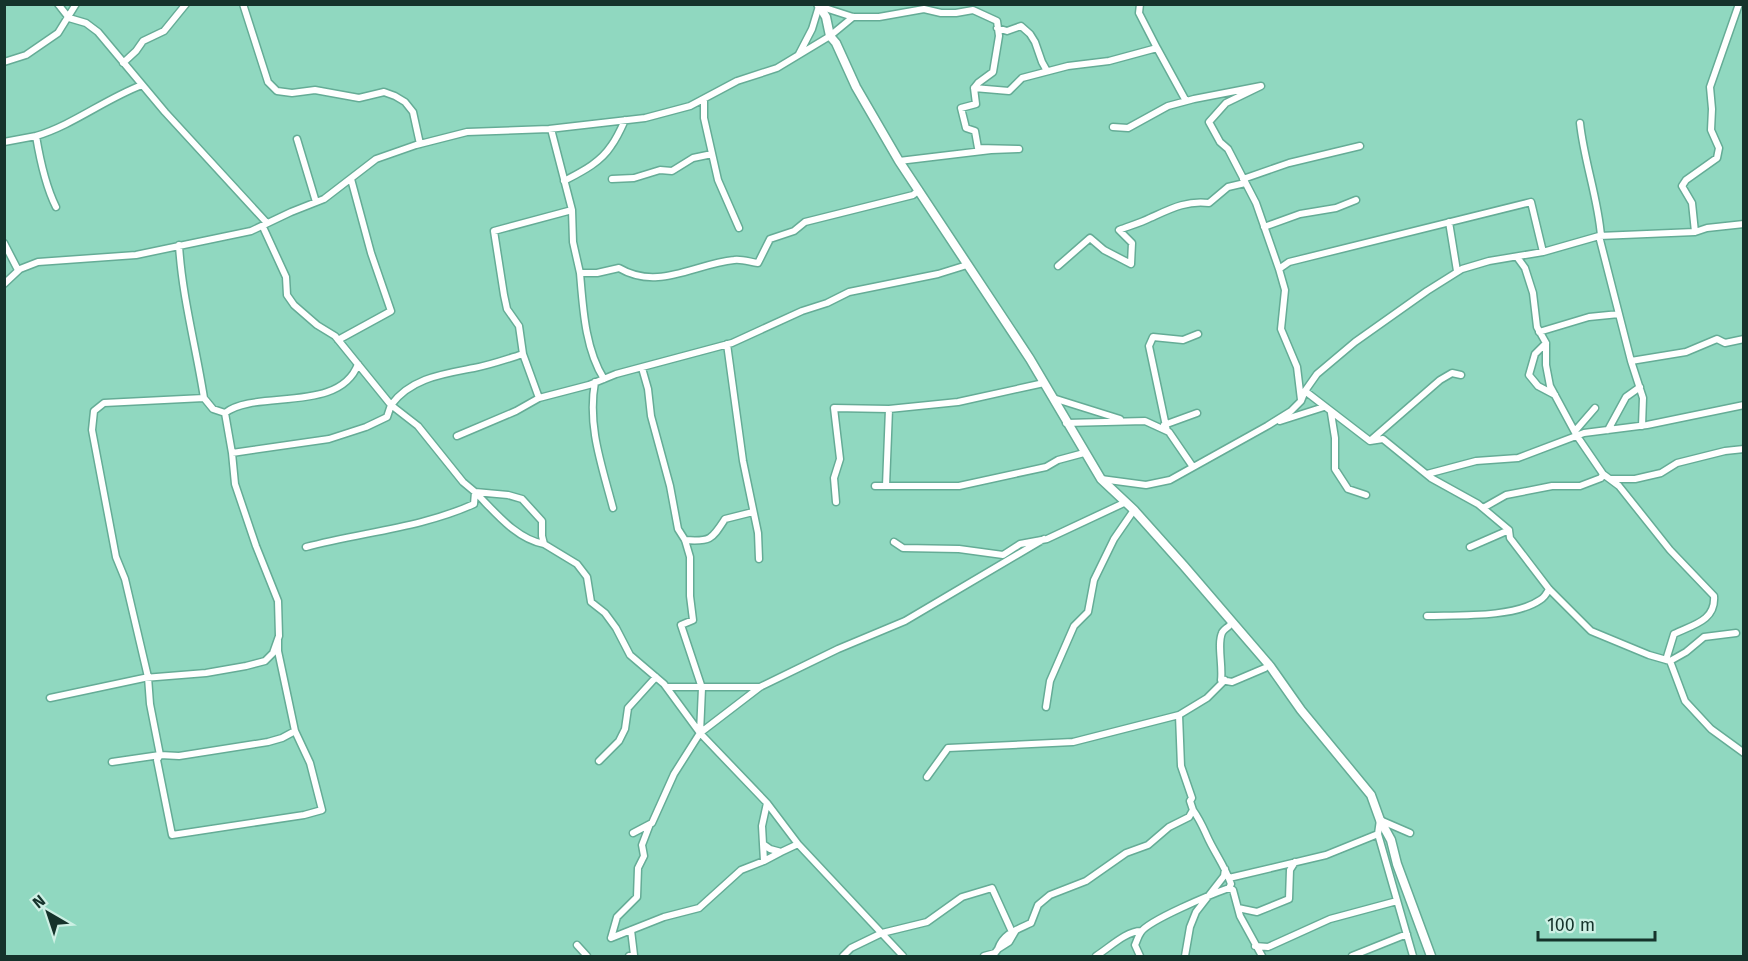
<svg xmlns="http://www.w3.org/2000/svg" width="1748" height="961" font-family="'Fira Sans',sans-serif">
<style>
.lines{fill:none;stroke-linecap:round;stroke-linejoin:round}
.minor-casing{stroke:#65ac96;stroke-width:9}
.tertiary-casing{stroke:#65ac96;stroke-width:11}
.minor{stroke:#fff;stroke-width:6}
.tertiary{stroke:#fff;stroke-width:8}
</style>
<rect width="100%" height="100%" fill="#90d8c0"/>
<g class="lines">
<g class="minor-casing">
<path id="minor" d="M58,4L69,18L86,23L98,32L165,112L267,223
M243,4L268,82L277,91L292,93L315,90L359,98L384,92L395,96L405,102L413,112L420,144
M1140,4L1139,13L1157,48
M997,28L1007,31L1021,26L1030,34L1035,42L1042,62L1047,71
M799,54L812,29L819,6L853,17H879L924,9L941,13H956L973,10L997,21L999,36L993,72L978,83L974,88L976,104L961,108L966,128L975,131L978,148L1019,149L991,150L899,161
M4,62L26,55L58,33L76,4
M123,63L136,51L143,41L164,31L186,4
M974,88L1009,91L1022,78L1068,66L1109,61L1157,48L1186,101
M704,99V118L718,180L739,228
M1580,123C1584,161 1598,198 1601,236
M1113,127L1128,128L1168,106L1194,99L1261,86L1226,103L1209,122L1220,142L1228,149L1256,203L1279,269L1285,290L1281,329L1297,367L1301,400
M551,129L572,210
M36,136C73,125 105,99 142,85
M297,139L316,202
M4,142L36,136C40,160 45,185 56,207
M612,179L634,178L660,170L672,171L693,158L712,154
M1243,179L1289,163L1360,146
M564,181C581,172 600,163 611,146C617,138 621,129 625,120
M1449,222L1457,271
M1264,227L1300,214L1336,208L1356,200
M1695,232L1692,203L1682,186L1686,180L1717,158L1719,148L1711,130L1712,109L1710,87L1739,4
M1599,236L1631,361L1643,398L1642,426
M4,243L18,270
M1517,257L1525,268L1533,293L1537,327L1546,343V365L1550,386L1577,436L1603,474L1619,486L1670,550L1714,596C1716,621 1692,625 1674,634L1666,660
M1058,266L1090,238L1104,250L1131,264L1132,243L1119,230C1129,226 1140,223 1150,218C1170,209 1187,200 1209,203L1228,187L1245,183
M1279,269L1289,262L1531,202L1543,252
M580,273C583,308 585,349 604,379
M4,284L20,269L38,262L136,255L251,231L291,212L324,199L376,159L416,145L467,132L549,129L645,118L690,106L737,81L777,68L830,36L853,17
M1539,332L1589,317L1619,314
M338,340L391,311L371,253L351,179
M1546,343L1535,354L1529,375L1538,386L1555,395
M727,344L743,461L758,533L759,559
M523,354L519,326L507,309L504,295L494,231L572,210L573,242L580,273H597L619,268C658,291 694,264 734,260C742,259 750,262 758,263L770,239L794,231L805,222L913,195L919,190
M1631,361L1686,352L1717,339L1725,343L1744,339
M642,368L648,389L651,416L670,486L678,529L685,540L690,557V596L693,620L681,625L702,688L700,733L767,803L798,844L903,956
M595,382C587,426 602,466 613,508
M1305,391L1370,441L1383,439L1431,478L1478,504L1509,530L1510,538L1549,589L1591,631L1649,655L1670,661L1685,701L1711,729L1744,753
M539,398L589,385L616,374L732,343L802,311L827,303L849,292L938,274L967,265
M1053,398L1120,419
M225,413C255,389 340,414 358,364
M1331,413L1335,438V469L1348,489L1366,495
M1280,421L1324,407
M1066,423L1145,421L1169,432L1193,467
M1164,425L1197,413
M1608,430L1626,397L1640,387
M1167,431L1149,346L1153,337L1183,340L1198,334
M1575,431L1595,408
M457,436L516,411L539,398L523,354C507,359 490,365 474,368C443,374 411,378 391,405L418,426L463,482L475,492L508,495L522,499L542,521V536L544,544L577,564L587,577L591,602L605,613L616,628L630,655L664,684L700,733L674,774L652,823L633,833
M1371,440L1440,380L1452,373L1461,375
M232,453L329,439L366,427L387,417L391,405L335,336L317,325L294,305L287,295L286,277L263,227
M1427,474L1476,461L1518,458L1584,433L1647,425L1744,405
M1101,479L1146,485L1170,480L1267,426L1291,411L1301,401L1305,391L1317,374L1355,342L1427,291L1462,269L1489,261L1543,252L1599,236L1695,232L1707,228L1744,224
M1611,479H1635L1661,473L1677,463L1725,451L1744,449
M875,486H959L1046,467L1058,460L1084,453
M886,486L889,409
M476,493C495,512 516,539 544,544
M836,502L834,478L840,459L834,408L889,409L958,402L1044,383
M1483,508L1506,495L1552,486H1580L1601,478L1603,474
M685,540C711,542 712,539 725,519L753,512
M894,542L903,548L959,549L1003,555L1020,544L1047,539L1126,502
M306,547C362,532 421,528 474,504L475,492
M1470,547L1509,530
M1427,616C1457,615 1514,618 1540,600C1544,598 1547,593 1549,589
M1229,626C1227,628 1223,630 1222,633C1217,644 1223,666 1221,680L1232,682L1265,668
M278,640V651L295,731L282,738L268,742L179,756L160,755L157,760L172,835L304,815L322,810L310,763L295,731
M1670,661L1686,652L1704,637L1736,633
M667,687H760L838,649L905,621L1044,539
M50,698L144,678L206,673L246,666L265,661L273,653L279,636L278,601L256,546L235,484L232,453L225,413L213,409L204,398
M1046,707L1050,681L1074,626L1088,612L1094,580L1114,539L1134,510
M700,733L760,687
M599,761L619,741L625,729L628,708L656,677
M112,762L160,755L150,704L148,677L125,579L116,557L92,430L94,411L104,403L204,398C196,347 182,296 179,245
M927,777L948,748L1073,742L1179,715
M767,803L762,826L763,844L770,849L781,852L798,844
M1410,833L1380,820L1378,834L1413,956
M763,844L764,861L781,852
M1229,878L1326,855L1378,834
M1229,888L1233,890L1240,916L1262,956
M1238,908L1257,912L1289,899L1290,870L1295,862
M1016,930L1009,942L998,949C1003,934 1016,930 1031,923L1038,905L1050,895L1086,881L1126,853L1148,845L1169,827L1189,817L1193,810L1190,801L1192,798L1181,766L1179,715L1207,698L1225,680
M611,938L664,917L699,908L741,870L764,861
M611,938L617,917L637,897L638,868L644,856L642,845L650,824
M577,945L587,956
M1255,946L1268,947L1330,919L1397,901
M629,956L634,955L631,930
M843,956L851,948L882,933L927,922L962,897L992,888L1012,932
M984,956L995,953L998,949
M1096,956C1109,948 1126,931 1141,931
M1140,956L1135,945C1137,941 1138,936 1141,932C1149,920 1212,894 1229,888L1231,884C1225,866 1214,852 1207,836C1202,825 1200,820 1193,810
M1185,956L1190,927L1196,912L1224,876L1225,869
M1352,956L1407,934"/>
</g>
<g class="tertiary-casing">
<path id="tertiary" d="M818,4L826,17L830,36L836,43L856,87L899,161L1030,359L1101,479L1134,510L1184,566L1270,666L1301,710L1371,795L1380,820L1391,840L1397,864L1431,956"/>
</g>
<use href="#minor" class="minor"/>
<use href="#tertiary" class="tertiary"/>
</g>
<rect width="1748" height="961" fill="none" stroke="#15332b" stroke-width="12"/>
<g transform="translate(48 913) rotate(321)" stroke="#cdf0e4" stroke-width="4.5" paint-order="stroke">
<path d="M0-4.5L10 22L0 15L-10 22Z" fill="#15332b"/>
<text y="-9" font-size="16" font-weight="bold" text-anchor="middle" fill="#15332b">N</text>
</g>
<path d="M1538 931v9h117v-9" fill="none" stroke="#15332b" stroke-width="3"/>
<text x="1547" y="931" font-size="18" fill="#15332b" stroke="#cdf0e4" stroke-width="4.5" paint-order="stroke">100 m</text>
</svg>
